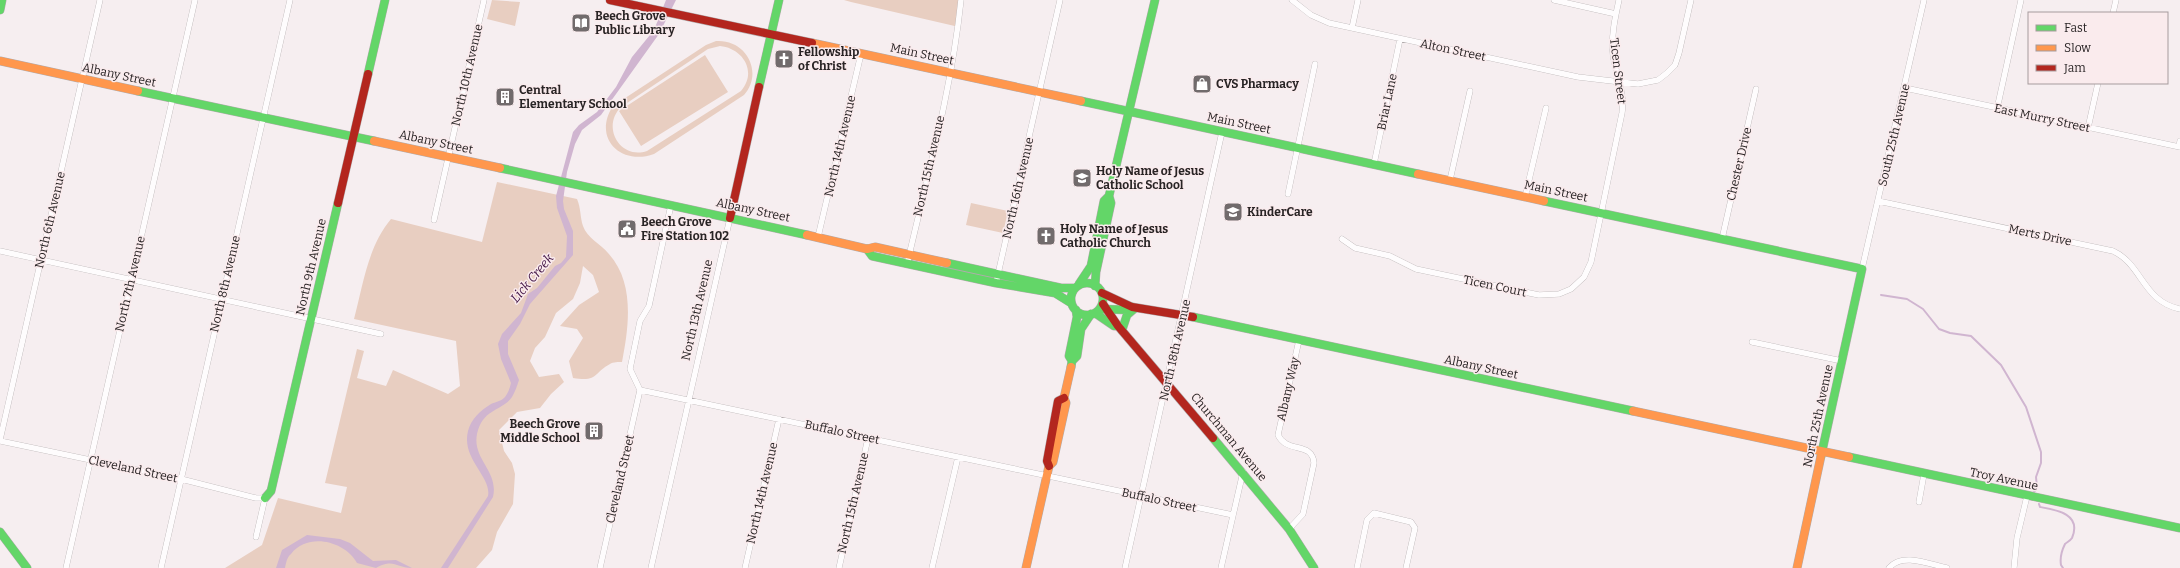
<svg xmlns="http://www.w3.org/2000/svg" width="2180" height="568" font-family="Bitter,serif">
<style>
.green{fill:#e8cec1;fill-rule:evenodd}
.water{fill:#d0b5d0}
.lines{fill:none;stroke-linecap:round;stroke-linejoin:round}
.stream{stroke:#d0b5d0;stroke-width:2}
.street-casing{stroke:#b1abac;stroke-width:6}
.fast-casing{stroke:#b1abac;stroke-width:9}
.slow-casing{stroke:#b1abac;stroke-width:9}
.jam-casing{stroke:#b1abac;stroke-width:9}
.street{stroke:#fefcfd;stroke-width:5.5}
.fast{stroke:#63d668;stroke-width:8}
.slow{stroke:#ff974d;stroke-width:8}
.jam{stroke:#b3261e;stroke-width:8}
.labels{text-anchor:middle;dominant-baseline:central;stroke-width:3;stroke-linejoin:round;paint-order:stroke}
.poi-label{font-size:12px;font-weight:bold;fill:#292425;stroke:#faebed;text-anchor:start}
.street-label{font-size:12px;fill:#292425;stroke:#faebed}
.water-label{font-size:13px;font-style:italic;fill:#461949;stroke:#faebed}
</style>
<rect width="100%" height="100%" fill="#f6eef0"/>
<path class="green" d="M492,0L520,2L515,26L487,19Z
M844,0H961L959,27L851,2Z
M716,41C746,39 764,72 744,95L654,154C621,166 592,138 613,106L706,45ZM720,46C742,48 758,71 741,91L647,151C620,160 601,127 621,107L708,49Z
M705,55L728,92L641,146L619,111Z
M497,182L577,199C581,208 580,217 583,226C587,238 601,244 608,253C635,282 629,326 622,362C619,362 613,362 610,364C593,373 599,382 573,378L569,361L583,338L577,329L560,326L579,305L599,292L593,275L583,266L580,283L573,299L556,313L545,337L535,348L530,361L539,377L559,374L564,382L551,394L540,408L517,412L499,430L504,451L512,463L515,474L513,504L497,532L492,550L476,568H225L262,545L278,498L341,513L347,487L325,483L357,349L364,351L357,378L386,386L393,370L448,394L460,386L456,341L354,319C363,285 368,246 391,219L482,242Z
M971,203L1008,211L1003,233L966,225Z"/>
<path class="water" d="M666,0H676L659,34L601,115L582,130L575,144L567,172L563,201L564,209L573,231V255L530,304L520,324L508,341V354L519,380C517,386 515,392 512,397C501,412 483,408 477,434C472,459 499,471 493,497L448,568H441L488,496C492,477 461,459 468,431C471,419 481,410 491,404C495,402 502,401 505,397C508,393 510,388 511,383L501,359L498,344L502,334L521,313L528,294L537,288L555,266L561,263L566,257L567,236L557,208L556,196L573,132L579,125L597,112L616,87L632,57L654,30Z
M307,535L340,539L350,543L373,561L396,560L412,568C396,568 394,558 376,568L357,563C345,541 308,532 291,554C287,557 286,563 285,568H276L282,550Z"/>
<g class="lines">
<path class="stream" d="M1881,295L1907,299L1923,309L1939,329L1950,333L1971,336L2001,365L2026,407L2041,452V463L2036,477L2037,488L2034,492
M2039,504L2040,507C2057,510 2082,514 2072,538C2070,541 2067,542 2065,544C2062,550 2060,559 2061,565L2063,568"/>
<g class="street-casing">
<path id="street" d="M1292,0L1311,15L1329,23L1578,77L1638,84L1658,80L1667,73L1675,65L1679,53L1691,0
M1554,0L1616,14
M2113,13L2116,0
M1352,28L1358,0
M1905,88L2180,147
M1997,109L2021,0
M2088,128L2098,83
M2179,147L2180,141
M1374,164L1400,39
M1450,180L1470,91
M1288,194L1315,64
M1525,197L1546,108
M1878,201L2113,251C2143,265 2142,301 2180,309
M434,220L484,0
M818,237L861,54
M1342,239L1355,248L1390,256L1416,269L1539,295L1559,294L1571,289L1584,277L1591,262L1622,113C1625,92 1616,75 1613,55C1611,36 1615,18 1619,0
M1722,239L1756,89
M0,251L381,334
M908,260C928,174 952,87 961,0
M1862,269L1924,0
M996,283L1060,0
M1752,342L1842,361
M640,390L1233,515
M640,390L630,369L640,321L649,306L671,205
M0,440L100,0
M0,441L181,479L256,498H265L256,537
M1919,502L1924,474
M1289,529L1303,514L1314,463C1312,441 1287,454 1278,435L1299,340
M66,568L195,0
M161,568L290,0
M600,568L640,390
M651,568L730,218
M745,568L779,419
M839,568L868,438
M932,568L958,457
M1125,568L1222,132
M1221,568L1243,472
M1357,568L1367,520L1374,513L1411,522L1415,528L1406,568
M1889,568C1902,552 1929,564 1947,568
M2014,568L2017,538L2027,496"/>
</g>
<g class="fast-casing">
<path id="fast" d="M0,10L2,0
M368,74L385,0
M759,87L779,0
M138,91L374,141
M1081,101L1418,174
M500,168L807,235
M1544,201L1862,269L1821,456
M867,249L872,256L996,283L1055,293L1071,303
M947,263L1061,288H1074
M1071 299a16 16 0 1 1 32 0a16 16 0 1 1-32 0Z
M1079,284L1091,266L1104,201L1109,196
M1095,286L1096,272L1111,203L1109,196L1155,0
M1102,309L1128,310L1132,307
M1095,313L1114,326H1118
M1193,317L1633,411
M1122,330L1127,315L1134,309
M1072,361L1069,356L1077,317L1076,310
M1071,367L1072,361L1077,356L1081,329L1091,314
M1213,438L1289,529L1314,568
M1849,457L2180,528
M265,498L271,491L338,203
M0,532L27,568"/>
</g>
<g class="slow-casing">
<path id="slow" d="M812,43L1081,101
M0,61L138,91
M374,141L500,168
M1418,174L1544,201
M807,235L867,249L875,247L947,263
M1633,411L1849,457
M1026,568L1049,466L1053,462L1066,403L1064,398L1071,367
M1797,568L1821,456"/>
</g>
<g class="jam-casing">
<path id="jam" d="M610,0L812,43
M338,203L368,74
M730,218L759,87
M1102,293L1132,307L1193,317
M1103,304L1118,326L1213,438
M1049,466L1047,461L1058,401L1064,398"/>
</g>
<use href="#street" class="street"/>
<use href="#fast" class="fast"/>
<use href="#slow" class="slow"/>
<use href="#jam" class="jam"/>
</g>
<defs>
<g id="library-square" transform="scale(1)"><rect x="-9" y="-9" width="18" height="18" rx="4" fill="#716b6c" stroke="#faebed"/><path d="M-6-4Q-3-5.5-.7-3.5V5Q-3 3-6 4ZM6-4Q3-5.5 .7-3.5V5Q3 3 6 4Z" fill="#fff"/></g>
<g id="church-square" transform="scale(1)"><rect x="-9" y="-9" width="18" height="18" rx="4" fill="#716b6c" stroke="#faebed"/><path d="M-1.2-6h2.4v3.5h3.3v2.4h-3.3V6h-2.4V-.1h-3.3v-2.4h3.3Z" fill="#fff"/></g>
<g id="shop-square" transform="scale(1)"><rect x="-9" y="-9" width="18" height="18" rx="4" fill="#716b6c" stroke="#faebed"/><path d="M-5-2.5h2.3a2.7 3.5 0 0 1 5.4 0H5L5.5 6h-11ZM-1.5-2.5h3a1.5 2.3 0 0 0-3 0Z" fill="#fff"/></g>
<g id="building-square" transform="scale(1)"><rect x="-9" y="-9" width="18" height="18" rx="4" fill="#716b6c" stroke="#faebed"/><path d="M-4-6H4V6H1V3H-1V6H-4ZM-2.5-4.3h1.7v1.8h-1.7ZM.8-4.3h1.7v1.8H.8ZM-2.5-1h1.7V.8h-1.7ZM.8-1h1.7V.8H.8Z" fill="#fff"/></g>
<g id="school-square" transform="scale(1)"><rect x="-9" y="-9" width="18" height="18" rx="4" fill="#716b6c" stroke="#faebed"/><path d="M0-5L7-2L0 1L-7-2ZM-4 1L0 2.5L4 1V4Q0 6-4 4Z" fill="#fff"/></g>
<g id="civic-square" transform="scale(1)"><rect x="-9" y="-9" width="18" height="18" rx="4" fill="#716b6c" stroke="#faebed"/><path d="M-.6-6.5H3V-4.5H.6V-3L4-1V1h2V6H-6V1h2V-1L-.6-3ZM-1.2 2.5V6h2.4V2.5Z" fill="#fff"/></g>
</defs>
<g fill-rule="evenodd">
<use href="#library-square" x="581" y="23"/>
<use href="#church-square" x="784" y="59"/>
<use href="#shop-square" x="1202" y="84"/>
<use href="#building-square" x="505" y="97"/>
<use href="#school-square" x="1082" y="178"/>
<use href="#school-square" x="1233" y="212"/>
<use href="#civic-square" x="627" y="229"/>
<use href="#church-square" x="1046" y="236"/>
<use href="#building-square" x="594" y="431"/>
</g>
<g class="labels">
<g class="poi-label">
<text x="595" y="16">Beech Grove<tspan x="595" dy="14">Public Library</tspan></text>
<text x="798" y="52">Fellowship<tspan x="798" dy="14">of Christ</tspan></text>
<text x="1216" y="84">CVS Pharmacy</text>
<text x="519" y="90">Central<tspan x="519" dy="14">Elementary School</tspan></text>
<text x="1096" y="171">Holy Name of Jesus<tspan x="1096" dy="14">Catholic School</tspan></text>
<text x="1247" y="212">KinderCare</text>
<text x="641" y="222">Beech Grove<tspan x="641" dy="14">Fire Station 102</tspan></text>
<text x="1060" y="229">Holy Name of Jesus<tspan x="1060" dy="14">Catholic Church</tspan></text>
<text x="580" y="424" text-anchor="end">Beech Grove<tspan x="580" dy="14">Middle School</tspan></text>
</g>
<g class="street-label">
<text transform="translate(1453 50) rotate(12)">Alton Street</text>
<text transform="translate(922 54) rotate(12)">Main Street</text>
<text transform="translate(1618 71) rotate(83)">Ticen Street</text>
<text transform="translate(119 75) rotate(12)">Albany Street</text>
<text transform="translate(467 75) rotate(-77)">North 10th Avenue</text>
<text transform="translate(1387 102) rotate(-78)">Briar Lane</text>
<text transform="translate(2042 118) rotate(12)">East Murry Street</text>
<text transform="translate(1239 123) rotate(12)">Main Street</text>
<text transform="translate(1894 135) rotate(-77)">South 25th Avenue</text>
<text transform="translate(436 142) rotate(12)">Albany Street</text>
<text transform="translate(840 146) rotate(-77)">North 14th Avenue</text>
<text transform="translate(1739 164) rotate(-77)">Chester Drive</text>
<text transform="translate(929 166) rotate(-77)">North 15th Avenue</text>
<text transform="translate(1018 188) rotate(-77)">North 16th Avenue</text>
<text transform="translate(1556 191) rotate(12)">Main Street</text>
<text transform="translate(753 210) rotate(12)">Albany Street</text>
<text transform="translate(50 220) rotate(-77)">North 6th Avenue</text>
<text transform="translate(2040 235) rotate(12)">Merts Drive</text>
<text transform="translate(311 267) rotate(-77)">North 9th Avenue</text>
<text transform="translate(130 284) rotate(-77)">North 7th Avenue</text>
<text transform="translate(225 284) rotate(-77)">North 8th Avenue</text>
<text transform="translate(1495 286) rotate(12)">Ticen Court</text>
<text transform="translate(697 310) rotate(-77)">North 13th Avenue</text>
<text transform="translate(1175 350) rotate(-77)">North 18th Avenue</text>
<text transform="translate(1481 367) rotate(12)">Albany Street</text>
<text transform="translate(1288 389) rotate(-77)">Albany Way</text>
<text transform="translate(1818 416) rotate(-78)">North 25th Avenue</text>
<text transform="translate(842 432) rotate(12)">Buffalo Street</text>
<text transform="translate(1229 437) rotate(50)">Churchman Avenue</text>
<text transform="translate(133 469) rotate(12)">Cleveland Street</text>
<text transform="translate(620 479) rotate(-77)">Cleveland Street</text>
<text transform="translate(2004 479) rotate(12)">Troy Avenue</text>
<text transform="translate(762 493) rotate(-77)">North 14th Avenue</text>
<text transform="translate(1159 500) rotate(12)">Buffalo Street</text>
<text transform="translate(853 503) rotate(-77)">North 15th Avenue</text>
</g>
<g class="water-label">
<text transform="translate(532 278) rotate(-50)">Lick Creek</text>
</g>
</g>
<rect x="2028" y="12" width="140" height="72" fill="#faebed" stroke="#a69b9d"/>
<rect x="2036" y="25" width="20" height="6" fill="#63d668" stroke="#a69b9d"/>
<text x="2064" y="32" font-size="12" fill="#292425">Fast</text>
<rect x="2036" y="45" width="20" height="6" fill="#ff974d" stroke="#a69b9d"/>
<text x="2064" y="52" font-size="12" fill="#292425">Slow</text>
<rect x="2036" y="65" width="20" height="6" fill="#b3261e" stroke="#a69b9d"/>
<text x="2064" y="72" font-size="12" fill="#292425">Jam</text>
</svg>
